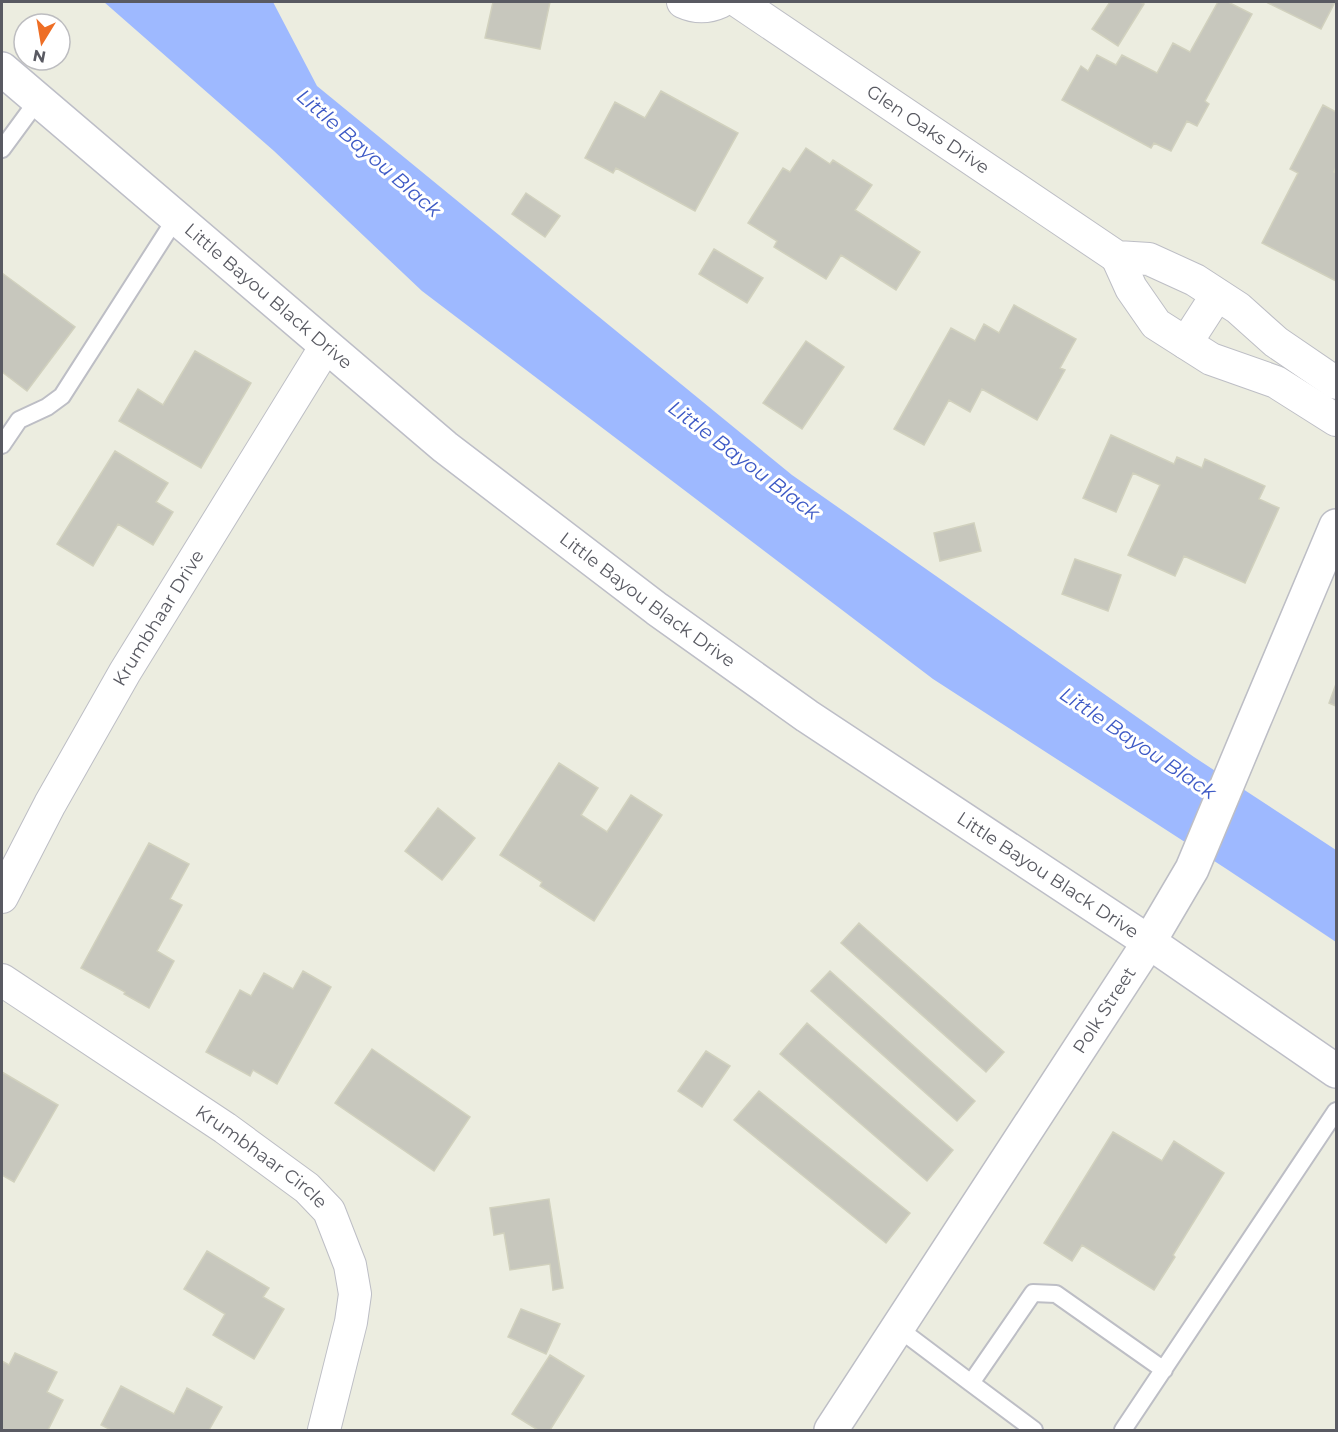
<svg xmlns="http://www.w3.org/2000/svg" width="1338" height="1432" font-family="Montserrat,sans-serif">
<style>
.water{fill:#9eb9ff}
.building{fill:#c7c7bd;stroke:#d1d1be;stroke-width:1.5}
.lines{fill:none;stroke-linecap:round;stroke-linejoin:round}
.service-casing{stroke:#bdbec5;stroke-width:20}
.minor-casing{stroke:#bdbec5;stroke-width:34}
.tertiary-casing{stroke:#bdbec5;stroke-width:36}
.secondary-casing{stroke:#bdbec7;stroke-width:36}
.service{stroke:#fff;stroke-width:16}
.minor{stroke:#fff;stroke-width:32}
.tertiary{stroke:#fff;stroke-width:33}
.secondary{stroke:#fff;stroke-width:33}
.labels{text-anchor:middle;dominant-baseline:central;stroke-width:6;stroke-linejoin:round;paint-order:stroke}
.street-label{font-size:18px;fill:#595a62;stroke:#fff}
.water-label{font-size:20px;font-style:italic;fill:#3d59c5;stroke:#fff}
</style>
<rect width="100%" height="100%" fill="#ecede0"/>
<path class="water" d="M104,2H273L317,86L792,475L1194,757L1336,850V942L1225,868L933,679L422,291L274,151Z"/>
<path class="building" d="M493,2H550L540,49L485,38Z
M1110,2H1140L1144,4L1118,46L1092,29Z
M1218,2H1228L1252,14L1205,101L1209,104L1197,126L1187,121L1171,151L1154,143L1151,148L1062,100L1081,66L1088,71L1097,55L1116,65L1122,55L1157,73L1173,43L1190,52Z
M1269,2H1335L1321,29L1268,3Z
M661,91L738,133L695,211L616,168L613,173L585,158L615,102L645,118Z
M1323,105L1336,112V167L1334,172L1336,173V281L1262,243L1298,173L1290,169Z
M806,148L830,164L833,160L872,185L855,210L920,252L896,290L841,255L826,279L774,247L777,241L748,223L783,168L790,172Z
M526,193L560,216L545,237L512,214Z
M714,249L763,278L747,303L699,274Z
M2,273L75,327L27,391L2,372Z
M1014,305L1076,339L1060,368L1065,370L1037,420L982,389L970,412L949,400L924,445L894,429L951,328L975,341L984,324L999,333Z
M806,341L844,367L802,429L763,403Z
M195,351L251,383L201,468L119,421L138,389L163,405Z
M1111,435L1174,464L1177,457L1202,468L1205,459L1265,486L1259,499L1279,508L1245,583L1184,556L1175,576L1128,555L1160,485L1133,473L1116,512L1083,498Z
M115,451L168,483L156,502L173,512L153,545L118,524L93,566L57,544Z
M974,523L981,551L940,561L934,533Z
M1075,559L1121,575L1108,611L1062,594Z
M1336,684V706L1329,703Z
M559,763L598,788L581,815L607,832L631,795L662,815L594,921L540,886L542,882L500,855Z
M438,808L475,838L442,880L405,851Z
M149,843L189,864L170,899L182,905L157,951L174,961L149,1008L124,994L125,992L81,968Z
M859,923L1004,1052L986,1072L841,943Z
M303,971L331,987L277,1084L253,1070L250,1076L206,1052L240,990L251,996L264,973L293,989Z
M830,971L975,1101L957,1121L811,991Z
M807,1023L953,1150L927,1181L780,1054Z
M372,1049L470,1117L434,1171L335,1103Z
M706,1051L730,1066L702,1107L678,1091Z
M2,1072L58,1105L14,1182L2,1175Z
M759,1091L910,1213L886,1243L734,1120Z
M1113,1132L1162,1161L1174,1141L1224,1173L1173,1255L1175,1257L1154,1290L1082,1245L1072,1261L1044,1243Z
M549,1199L563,1288L553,1290L550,1264L510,1270L504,1233L494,1235L490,1208Z
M207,1251L269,1288L263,1297L284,1309L254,1359L213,1335L225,1314L184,1289Z
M521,1309L560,1324L546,1354L508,1337Z
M15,1353L57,1372L47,1392L63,1400L48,1430H2V1361L9,1365Z
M550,1355L584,1376L550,1430H538L512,1414Z
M121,1386L174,1414L187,1388L222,1407L209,1430H111L101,1425Z"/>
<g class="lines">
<g class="service-casing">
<path id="service" d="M2,149L38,100
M2,445L19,420L47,407L62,396L176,218
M898,1328L971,1383
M1034,1430L971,1383L1033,1293L1056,1294L1164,1370
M1123,1430L1336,1111"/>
</g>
<g class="minor-casing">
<g id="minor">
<path d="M683,2C696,8 707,8 720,2"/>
<path id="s1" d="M739,2L1117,257L1149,259L1195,280L1238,308L1276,342L1336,383"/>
<path d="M1117,257L1131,288L1156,324L1211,359L1276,382L1336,420"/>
<path d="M1186,343L1217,295"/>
<path id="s2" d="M2,897L50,804L125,672L326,346"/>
<path id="s3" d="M2,980L225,1128L307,1188L329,1211L350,1265L355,1294L351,1322L324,1430"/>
</g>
</g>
<g class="tertiary-casing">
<g id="tertiary">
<path id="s4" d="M831,1430L1149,942L1192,869L1253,723L1336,526"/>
</g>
</g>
<g class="secondary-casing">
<g id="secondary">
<path id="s5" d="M2,69L445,447L657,609L807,716L1149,942L1336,1071"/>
</g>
</g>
<use href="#service" class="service"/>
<use href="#minor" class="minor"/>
<use href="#tertiary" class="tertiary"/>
<use href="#secondary" class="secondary"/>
</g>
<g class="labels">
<g class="street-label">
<text stroke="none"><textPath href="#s1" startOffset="228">Glen Oaks Drive</textPath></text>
<text stroke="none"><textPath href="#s5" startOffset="350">Little Bayou Black Drive</textPath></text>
<text stroke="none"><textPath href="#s5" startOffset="836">Little Bayou Black Drive</textPath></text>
<text stroke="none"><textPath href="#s2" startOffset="320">Krumbhaar Drive</textPath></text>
<text stroke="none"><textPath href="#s5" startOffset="1322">Little Bayou Black Drive</textPath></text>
<text stroke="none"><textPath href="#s4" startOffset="501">Polk Street</textPath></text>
<text stroke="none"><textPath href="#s3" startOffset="314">Krumbhaar Circle</textPath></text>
</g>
<g class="water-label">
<text transform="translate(369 153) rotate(41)">Little Bayou Black</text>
<text transform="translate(744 460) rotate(37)">Little Bayou Black</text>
<text transform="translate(1138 743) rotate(34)">Little Bayou Black</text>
</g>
</g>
<rect width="1338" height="1432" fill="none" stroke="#595a62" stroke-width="6"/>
<g transform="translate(42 42) rotate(191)"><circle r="28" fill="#ffffff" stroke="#bdbdc0" stroke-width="1.5"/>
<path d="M0-4.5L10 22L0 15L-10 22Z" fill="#ee6e25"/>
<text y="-9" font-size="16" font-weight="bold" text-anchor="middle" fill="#595a62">N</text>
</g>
</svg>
